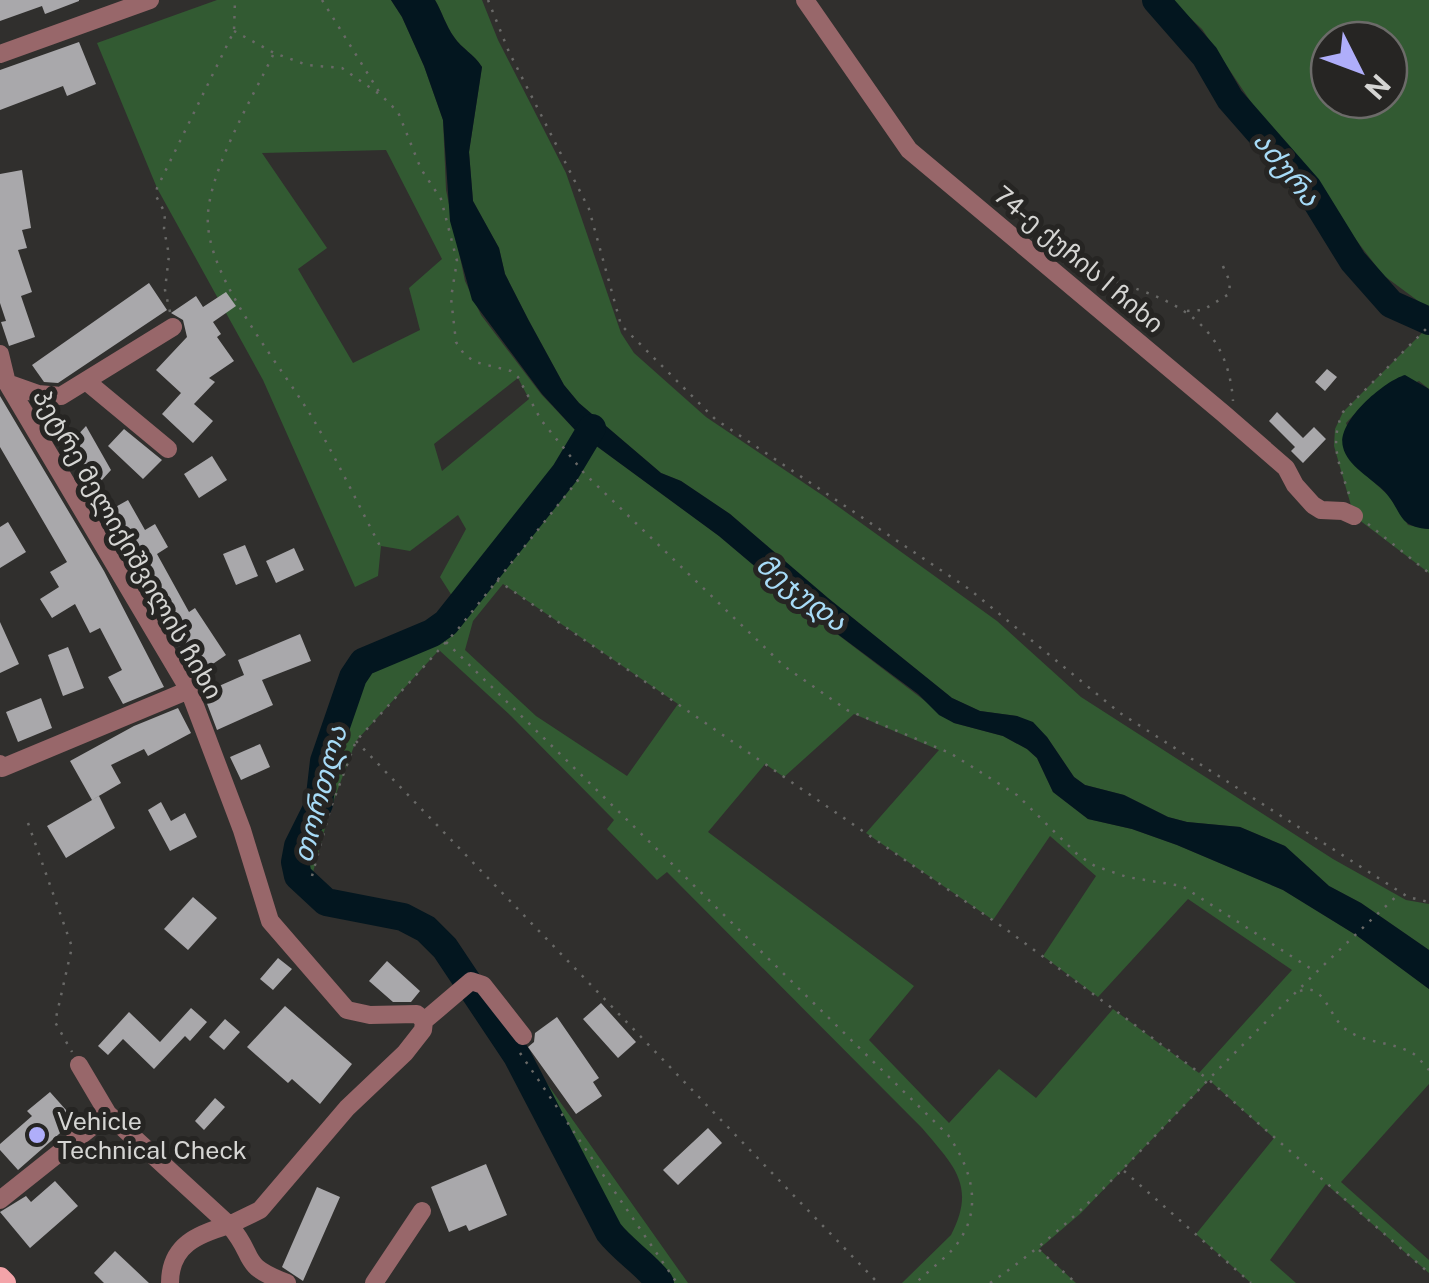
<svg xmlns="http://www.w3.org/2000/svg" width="1429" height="1283" font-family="'Public Sans','Noto Sans Georgian',sans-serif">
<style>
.green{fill:#325a32;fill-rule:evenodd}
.water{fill:#03161f}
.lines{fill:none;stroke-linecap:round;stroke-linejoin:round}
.river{stroke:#03161f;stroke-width:28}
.building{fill:#a9a8ab}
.path{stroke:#696967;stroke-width:2.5;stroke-dasharray:2.5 8;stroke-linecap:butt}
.minor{stroke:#98676a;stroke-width:18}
.major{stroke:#f3a4a9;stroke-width:22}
.poi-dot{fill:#afaefa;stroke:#262523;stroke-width:4}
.labels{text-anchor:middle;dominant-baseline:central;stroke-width:10;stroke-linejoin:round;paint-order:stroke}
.street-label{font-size:25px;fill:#d5d5d3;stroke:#262523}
.poi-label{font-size:25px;fill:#d5d5d3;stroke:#262523;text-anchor:start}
.water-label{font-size:28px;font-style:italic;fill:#a7dbf7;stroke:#262523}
</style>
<rect width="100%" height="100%" fill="#302f2d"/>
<path class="green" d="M217,0H391L402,17L424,66L443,120L446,190L465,281L481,315L541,394L576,431L719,536L816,618L954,723L1003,736L1027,749L1037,758L1053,792L1088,819L1132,829L1177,845L1283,890L1356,935L1429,989V1084L1341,1182L1429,1260V1273L1326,1184L1270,1260L1296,1283H1251L1196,1234L1274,1138L1209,1080L1081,1213L1039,1249L1076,1283H902L951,1235C977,1185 953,1165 922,1128L667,872L657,880L607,829L614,820L511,716L439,650L356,741L330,810L312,876L329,893L414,913L435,925L688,1283H660L652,1272L626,1253L609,1232L517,1056L445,948L426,929L403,917L326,902L298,876L295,862L298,846L319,804L324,761L348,688L363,662L386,653L384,649L445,613L454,599L440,577L466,529L458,515L410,551L381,546L378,576L355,587L263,380L157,188L97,43ZM386,150L442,259L409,288L420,330L353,363L298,269L327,248L262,153ZM518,378L529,399L442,471L434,444ZM503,584L678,704L627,776L536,716L465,650L473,621ZM854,714L939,750L866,833L993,920L1050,836L1096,876L1043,956L1098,997L1188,899L1292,970L1199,1073L1113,1009L1036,1098L999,1069L949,1123L869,1040L914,986L708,832L765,764L784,777Z
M435,0H482L498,40L566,173L621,333L634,353L706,417L825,497L997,621L1081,697L1333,859L1406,900L1429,904V950L1361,903L1329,886L1285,846L1240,827L1187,822L1168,817L1124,795L1085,785L1074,777L1047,737L1017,716L980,711L952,698L828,598L730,514L681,481L661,473L579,403L564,385L529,321L505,274L499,248L473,201L469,152L482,67C474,54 462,49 454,37C446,26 442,12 435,0Z
M1171,0H1429V309L1383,275L1257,111L1202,29ZM1329,40H1389V100H1329Z
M1429,326V389L1419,381L1367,401L1346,423L1366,475L1389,496L1408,525L1429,529V573L1354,516L1334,446L1335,429L1343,412Z"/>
<path class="water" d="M391,0H435C442,12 446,26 454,37C462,49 474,54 482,67L469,152L473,201L499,248L505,274L529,321L564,385L579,403L661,473L681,481L730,514L828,598L952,698L980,711L1017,716L1033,722L1047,737L1074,777L1085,785L1124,795L1168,817L1187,822L1240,827L1285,846L1329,886L1361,903L1429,950V989L1356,935L1283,890L1177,845L1132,829L1088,819L1053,792L1037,758L1027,749L1003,736L954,723L939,715L918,694L816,618L719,536L576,431L542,394L472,300L450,221L443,120L424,66L402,17Z
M1405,375L1429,389V529C1397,527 1403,512 1385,492C1373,479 1347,466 1343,447C1336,422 1384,381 1405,375Z"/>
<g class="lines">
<path class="river" d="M1156,0L1205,56L1230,99L1308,188L1353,261L1391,304L1429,321
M592,428L565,473L446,623L432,633L363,662L353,677L324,761L319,804L298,846L295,862L298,876L326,902L403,917L426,929L445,948L517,1056L609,1232C624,1251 646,1264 660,1283"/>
</g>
<path class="building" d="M0,0H79V1L45,14L42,6L0,21Z
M79,42L96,84L67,96L63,86L0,110V70Z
M22,170L31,228L22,230L27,248L18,250L32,292L21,296L35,337L9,346L1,322L6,321L0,303V174Z
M149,283L167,310L58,383L44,382L32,365Z
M226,292L236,306L213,322L221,334L217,337L234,361L209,378L215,382L194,404L213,421L193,443L162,414L181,393L156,370L187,337L183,320L171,313L196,296L203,307Z
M1327,369L1337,377L1325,391L1315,382Z
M0,396L104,571L164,687L123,704L108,677L122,670L100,628L90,633L75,604L52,618L40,599L59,587L50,572L67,562L0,447Z
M52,408L74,439L86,426L111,470L101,481L62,444L59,446L40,415Z
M1277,412L1303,438L1314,427L1326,439L1303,463L1291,451L1295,447L1269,421Z
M124,429L162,460L143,479L108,446Z
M212,456L227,480L199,498L184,474Z
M128,500L145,530L155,524L168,547L157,554L189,612L195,608L226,655L195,676L103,514Z
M8,522L26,552L0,568V527Z
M245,545L258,576L236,585L223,554Z
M294,548L304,570L276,583L266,561Z
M0,622L19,664L0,673Z
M300,634L311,661L262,680L273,705L217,730L203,693L244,675L238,660Z
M68,647L84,688L63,696L48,655Z
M41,698L52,728L18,742L6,712Z
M178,708L191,733L148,756L144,749L111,765L121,783L92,800L70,761L134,726Z
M260,744L270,767L241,780L230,757Z
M99,796L115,828L66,858L47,826Z
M161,802L171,821L185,813L197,837L170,851L148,810Z
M193,897L217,918L188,950L164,929Z
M278,958L292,969L273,990L260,979Z
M387,961L420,991L411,1002H393L369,981Z
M601,1003L636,1042L618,1058L583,1019Z
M285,1006L352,1064L320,1104L292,1079L288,1083L247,1047Z
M191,1008L207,1022L190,1041L185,1036L154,1069L123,1039L108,1055L98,1046L129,1012L160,1042Z
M557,1017L599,1078L593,1082L602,1096L576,1114L528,1047L534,1042L535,1033Z
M225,1019L240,1032L224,1050L209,1037Z
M50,1092L75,1120L18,1170L0,1150V1144L32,1116L27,1111Z
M215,1098L225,1107L204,1130L195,1121Z
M708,1128L722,1143L678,1185L663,1170Z
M486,1164L507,1215L469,1231L466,1225L449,1232L431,1187Z
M55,1181L78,1206L30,1248L0,1212L26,1196L31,1202Z
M317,1187L340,1197L303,1281L282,1267Z
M115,1251L149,1283H104L94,1273Z"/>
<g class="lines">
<path class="path" d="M322,0L381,95
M488,0L509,52L589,209L621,325L715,419L969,589L1120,713L1408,897L1429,902
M234,31L274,53L307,65L342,68L382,96L398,112L421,169L441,199L457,261L451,298L456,342L464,354L475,362L511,371L518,377L541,420L584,473L784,666L847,710L950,753L1017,795L1078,855L1095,866L1127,877L1182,886L1316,972
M273,55C253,97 204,178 208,225C212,286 285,370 316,424C339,464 359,506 380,546
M1086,274C1159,294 1227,312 1233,401
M1187,311L1203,310L1229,294L1230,282L1222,264
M170,312L165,290L169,255L164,229L165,213L156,196L157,188L234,31L235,0
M1349,494C1339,464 1329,443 1343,412L1429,326
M1368,524L1429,573
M497,580L1007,930L1209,1080L1429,1273
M446,642L948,1135C969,1165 983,1203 961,1238C951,1255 930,1269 916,1283
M356,741L878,1283
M28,823L72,947L55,1022L72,1052
M312,876L330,810L356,741L458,629L583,474
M1300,991C1324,982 1329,1016 1344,1028C1364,1044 1391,1041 1412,1053C1418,1056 1424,1065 1429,1070
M520,1053L677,1283
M1124,1171L1251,1283
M1039,1250L1076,1283
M990,1283C1074,1226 1139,1152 1208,1080C1271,1016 1334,954 1400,893"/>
<path class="minor" d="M805,0L909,150L1224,414L1286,468L1295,485L1313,505L1321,510L1343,511L1354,516
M0,54L150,0
M0,354L7,383L189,690L242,830L270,921L347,1010L370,1015L417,1014L424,1021L423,1030L405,1053L347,1108L260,1210L229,1225L108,1114L79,1065
M86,381L168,449
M7,383L38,394L61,396L173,327
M0,764L2,768L189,690
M424,1021L471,981L483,985L523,1036
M0,1200L108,1114
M170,1283C170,1245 198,1234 229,1225C258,1258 237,1264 287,1283
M374,1283L422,1211"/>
<path class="major" d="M0,1278L5,1283"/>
</g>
<circle class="poi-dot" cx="37" cy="1135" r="10"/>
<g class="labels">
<g class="street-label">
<text transform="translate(1079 259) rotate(40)">74-ე ქუჩის I ჩიხი</text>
<text transform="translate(128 544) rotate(60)">პეტრე მელიქიშვილის ჩიხი</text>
</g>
<g class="poi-label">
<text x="57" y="1121">Vehicle<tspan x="57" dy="29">Technical Check</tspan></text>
</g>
<g class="water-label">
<text transform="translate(1287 168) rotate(51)">აძურა</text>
<text transform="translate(802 592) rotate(38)">მეჯუდა</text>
<text transform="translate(319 794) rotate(-75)">თორთლა</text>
</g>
</g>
<g transform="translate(1359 70) rotate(132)"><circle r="48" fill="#262523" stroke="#6c6b69" stroke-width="2.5"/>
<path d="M0-8L18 38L0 25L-18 38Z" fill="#afaefa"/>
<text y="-15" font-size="28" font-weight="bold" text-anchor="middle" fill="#d5d5d3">N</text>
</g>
</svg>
